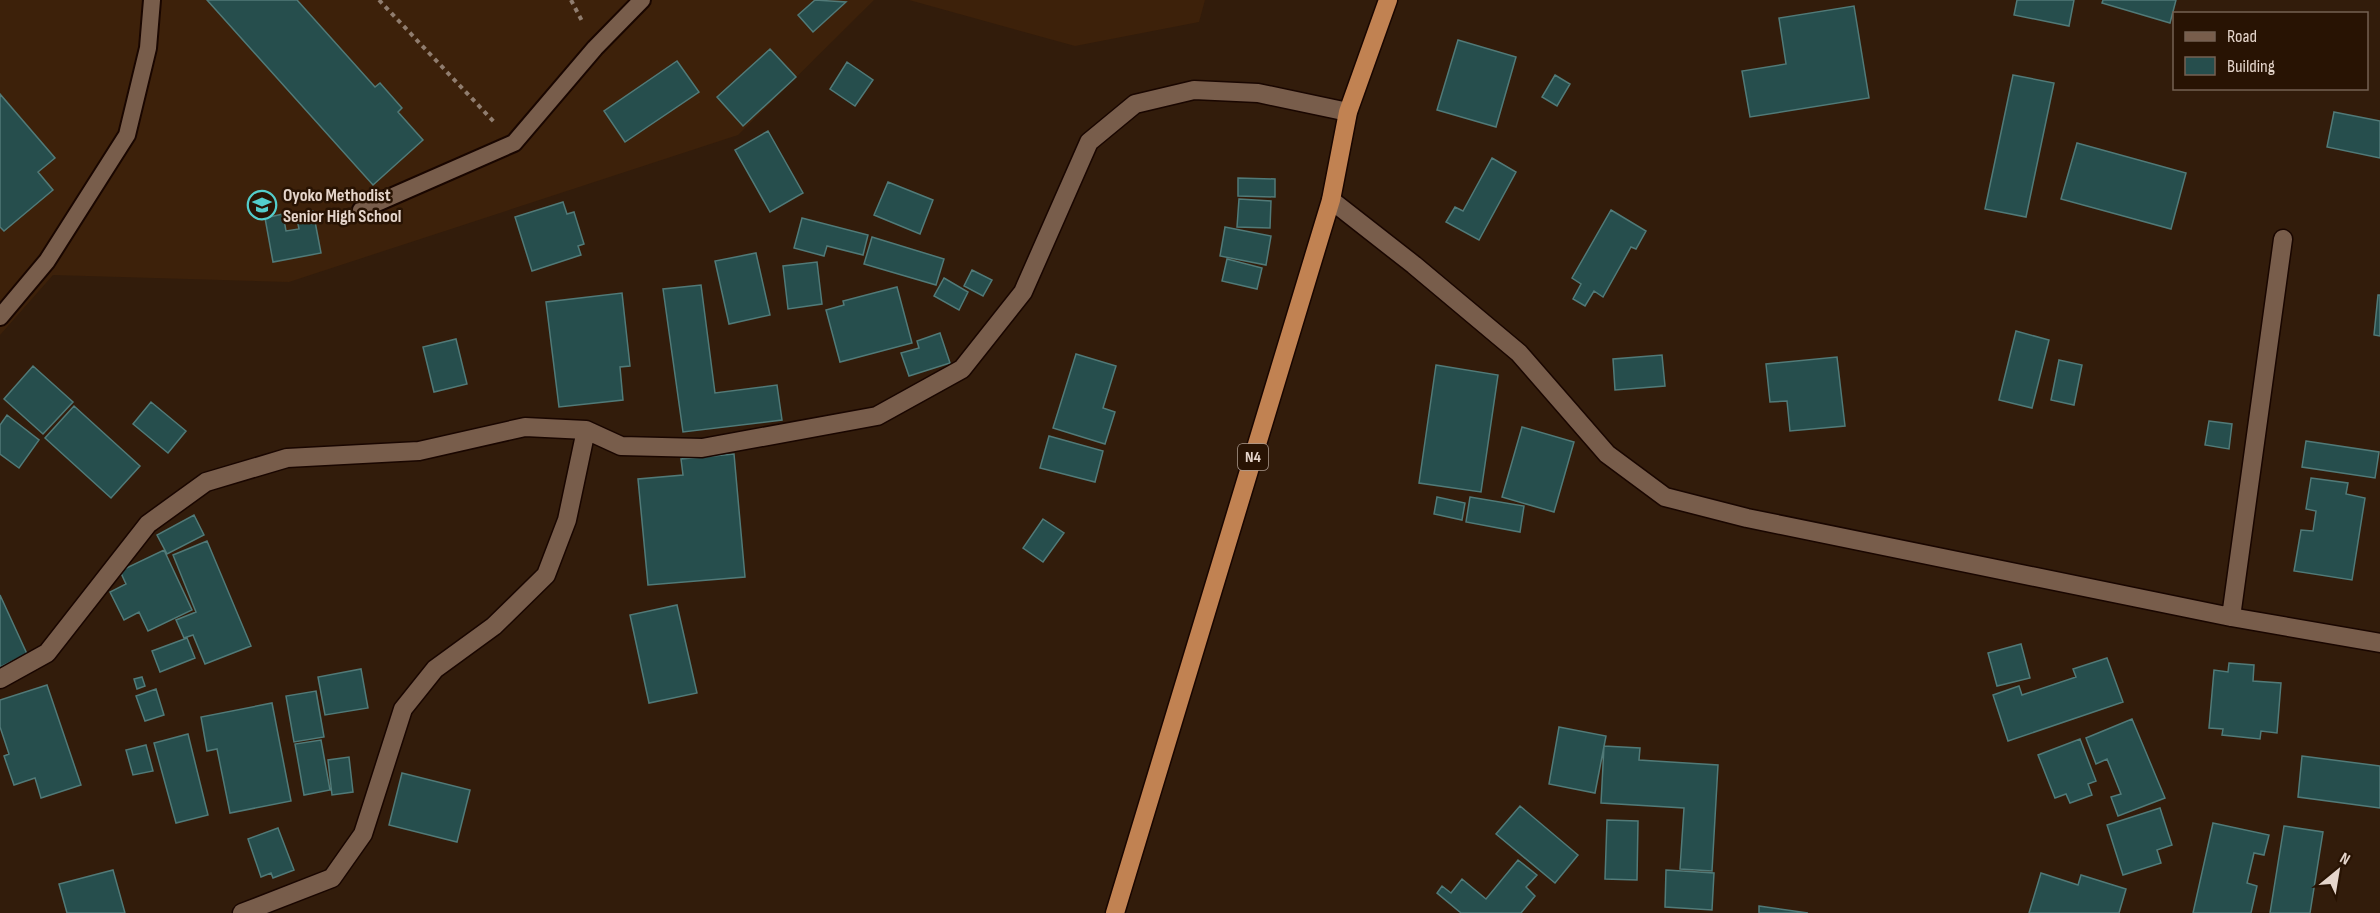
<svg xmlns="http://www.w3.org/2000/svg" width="2380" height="913" font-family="'Sofia Sans Condensed',sans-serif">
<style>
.built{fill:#3d210a}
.building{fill:#264e4d;stroke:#517a78;stroke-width:1.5}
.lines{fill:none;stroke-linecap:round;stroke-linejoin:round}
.lane-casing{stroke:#190600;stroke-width:20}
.street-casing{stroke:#190600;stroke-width:21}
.highway-casing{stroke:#190600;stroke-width:21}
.path{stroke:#907d6f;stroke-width:4;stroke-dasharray:4.5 4.5;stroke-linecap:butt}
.lane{stroke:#785d4b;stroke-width:16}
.street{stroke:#785d4b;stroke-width:18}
.highway{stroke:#c18252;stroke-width:18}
.labels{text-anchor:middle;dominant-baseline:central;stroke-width:5;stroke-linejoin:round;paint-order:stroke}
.shield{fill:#281303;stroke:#ac9b8f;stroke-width:1.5}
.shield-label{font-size:16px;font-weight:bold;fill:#e5d5cb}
.poi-label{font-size:18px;font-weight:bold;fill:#e5d5cb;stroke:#281303;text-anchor:start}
</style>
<rect width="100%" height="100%" fill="#321c0b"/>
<path class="built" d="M0,0H874L738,135L289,282L53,275L0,335Z
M909,0H1205L1199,22L1075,46Z"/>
<path class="building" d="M207,0H297L375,87L380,83L402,108L398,112L423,140L373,185Z
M815,0L846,2L813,32L798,15Z
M2017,0H2074L2069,26L2014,15Z
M2103,0H2176L2170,23L2102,3Z
M1854,6L1869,98L1750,117L1742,71L1786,64L1779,18Z
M1458,40L1516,57L1496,127L1437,110Z
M770,49L796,77L743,126L717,97Z
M677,61L699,92L625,142L604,111Z
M847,62L873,80L855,106L830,89Z
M1555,75L1570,84L1557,106L1542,97Z
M2013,75L2054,83L2026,217L1985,209Z
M0,94L55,158L38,172L53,190L4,231L0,227Z
M2334,112L2380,121V158L2327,147Z
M768,131L803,193L770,212L735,150Z
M2077,143L2186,173L2171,229L2061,199Z
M1492,158L1516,172L1479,240L1446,222L1455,207L1463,211Z
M1238,178L1275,179V197L1238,196Z
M888,182L933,200L920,234L874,215Z
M1239,199L1271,201L1270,228L1237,227Z
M563,202L567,214L574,212L584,244L578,246L581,255L532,271L515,217Z
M1611,210L1646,231L1636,249L1631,247L1603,297L1594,291L1585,306L1573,299L1581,284L1572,278Z
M313,211L321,253L273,262L265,218L283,214L286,231L299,229L296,214Z
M802,218L868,235L863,255L827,246L824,256L794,248Z
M1225,227L1271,236L1266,265L1220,256Z
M872,237L944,259L936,285L864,264Z
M756,253L770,315L729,324L715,261Z
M1227,259L1262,268L1257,289L1222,281Z
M817,262L822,304L788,309L783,266Z
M972,270L992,280L983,296L964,286Z
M944,278L968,292L959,310L934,296Z
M701,285L715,393L777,385L782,420L683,432L663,289Z
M897,287L912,343L840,362L826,310L844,305L843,301Z
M622,293L630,366L620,367L623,400L559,407L546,302Z
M2378,295H2380V336L2374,335Z
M2016,331L2049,340L2032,408L1999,400Z
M940,333L950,363L909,376L901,353L919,348L917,341Z
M456,339L467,384L434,392L423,347Z
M1076,354L1116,366L1103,408L1115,412L1105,444L1053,428Z
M1662,355L1665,386L1615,390L1613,359Z
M1837,357L1845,426L1790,431L1787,401L1770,402L1766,364Z
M2059,360L2082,365L2074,405L2051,400Z
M1436,365L1498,375L1481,492L1419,483Z
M33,366L73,402L43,434L4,399Z
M151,402L186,431L168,453L133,424Z
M74,406L140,466L111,498L45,438Z
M7,415L39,440L19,468L0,454V425Z
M2209,421L2232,424L2229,449L2205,445Z
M1522,427L1574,442L1554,512L1502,497Z
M1049,436L1103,451L1095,482L1040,468Z
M2306,441L2379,452L2375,478L2302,467Z
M734,454L745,577L648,585L638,479L683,475L681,459Z
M2311,478L2348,483L2346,494L2365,498L2352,580L2294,571L2301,530L2313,531L2316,511L2306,509Z
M1437,497L1465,503L1462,520L1434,514Z
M1470,497L1524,506L1520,532L1466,522Z
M194,515L204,535L167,554L157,535Z
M1043,519L1064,533L1043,562L1023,548Z
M207,541L251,646L205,664L193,635L184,638L176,620L196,612L173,555Z
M164,550L192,610L148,631L139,612L124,620L110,592L126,584L120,571Z
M0,595L27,654L0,667Z
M677,605L697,693L649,703L630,615Z
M187,638L195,658L160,672L152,651Z
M2021,644L2030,678L1997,686L1988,653Z
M2107,658L2123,702L2008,741L1993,695L2019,686L2022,695L2076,677L2073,669Z
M2229,663L2254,665L2253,681L2281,683L2277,733L2261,731L2260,739L2222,735L2223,729L2209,728L2214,670L2228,672Z
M361,669L368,708L325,715L318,677Z
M142,677L145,686L137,689L134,679Z
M47,685L81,785L41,798L35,778L14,785L4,756L9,754L0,727V700Z
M156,689L164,715L145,721L136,696Z
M316,691L324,737L294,742L286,696Z
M272,703L291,801L230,813L217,749L207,751L201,717Z
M2132,719L2165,798L2118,816L2111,797L2121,794L2107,759L2096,764L2086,738Z
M1559,727L1606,736L1595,793L1549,784Z
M188,734L208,815L176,823L154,743Z
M2080,739L2096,781L2088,784L2092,795L2070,803L2066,794L2055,798L2038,755Z
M321,740L330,790L304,795L295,744Z
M146,745L153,771L133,775L126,750Z
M1604,746L1640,748L1639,760L1718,765L1712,871L1680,869L1684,808L1601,803Z
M2302,756L2380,766V808L2298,797Z
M349,757L353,792L332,795L328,760Z
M402,773L470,790L457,842L389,825Z
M1520,806L1578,855L1555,883L1496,834Z
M2160,808L2172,845L2157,850L2161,863L2123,875L2107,825Z
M1607,820L1638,821L1637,880L1605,879Z
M2213,823L2269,835L2264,855L2254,853L2247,883L2257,886L2251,913H2193Z
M2284,826L2323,832L2310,913H2270Z
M278,828L294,870L273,878L271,873L261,877L248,839Z
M1518,860L1537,875L1526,887L1535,896L1521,913H1461L1437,893L1442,886L1451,893L1462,879L1486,899Z
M113,870L125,913H67L59,884Z
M1666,870L1714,873L1712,910L1665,907Z
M2041,873L2078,885L2081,875L2126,889L2119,913H2029Z
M1759,906L1808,913H1759Z"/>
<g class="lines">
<g class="lane-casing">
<path id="lane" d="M361,210L514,143L595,48L642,0
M0,317L47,261L127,135L148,48L152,0"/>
</g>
<g class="street-casing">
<path id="street" d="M1331,200L1414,265L1519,353L1607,454L1665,497L1747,518L2231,617L2380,643
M2231,617L2283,239
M0,679L47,653L148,524L206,482L287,458L419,451L525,427L586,430L621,446L702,448L877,416L962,369L1023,292L1089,142L1135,104L1194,90L1258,93L1348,112
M242,913L332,878L363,834L403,709L435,669L494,626L546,575L567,520L586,430"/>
</g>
<g class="highway-casing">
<path id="highway" d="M1115,913L1331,200L1348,112L1388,0"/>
</g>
<path class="path" d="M379,0L496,124
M571,0L583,23"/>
<use href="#lane" class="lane"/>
<use href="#street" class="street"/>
<use href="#highway" class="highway"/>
</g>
<defs>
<g id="school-ring" transform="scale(1.5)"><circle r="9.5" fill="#281303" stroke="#53cdcb" stroke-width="1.5"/><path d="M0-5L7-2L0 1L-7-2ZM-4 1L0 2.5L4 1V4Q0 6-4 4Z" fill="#53cdcb"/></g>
</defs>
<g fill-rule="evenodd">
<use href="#school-ring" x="262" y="205"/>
</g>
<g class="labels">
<rect class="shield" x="1238" y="444" width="30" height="26" rx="4.5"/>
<g class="shield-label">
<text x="1253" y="457">N4</text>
</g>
<g class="poi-label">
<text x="283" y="195">Oyoko Methodist<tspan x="283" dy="21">Senior High School</tspan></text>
</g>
</g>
<rect x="2173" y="12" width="195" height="78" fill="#281303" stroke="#746153" stroke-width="1.5"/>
<rect x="2185" y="32" width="30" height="9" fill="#785d4b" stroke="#746153" stroke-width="1.5"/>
<text x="2227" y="42" font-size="18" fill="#e5d5cb">Road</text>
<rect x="2185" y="57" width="30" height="18" fill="#264e4d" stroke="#746153" stroke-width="1.5"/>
<text x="2227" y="72" font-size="18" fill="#e5d5cb">Building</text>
<g transform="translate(2338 871) rotate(30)" stroke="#281303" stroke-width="4.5" paint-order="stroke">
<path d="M0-4.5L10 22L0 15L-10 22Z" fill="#e5d5cb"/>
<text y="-9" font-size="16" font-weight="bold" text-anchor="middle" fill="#e5d5cb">N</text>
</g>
</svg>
